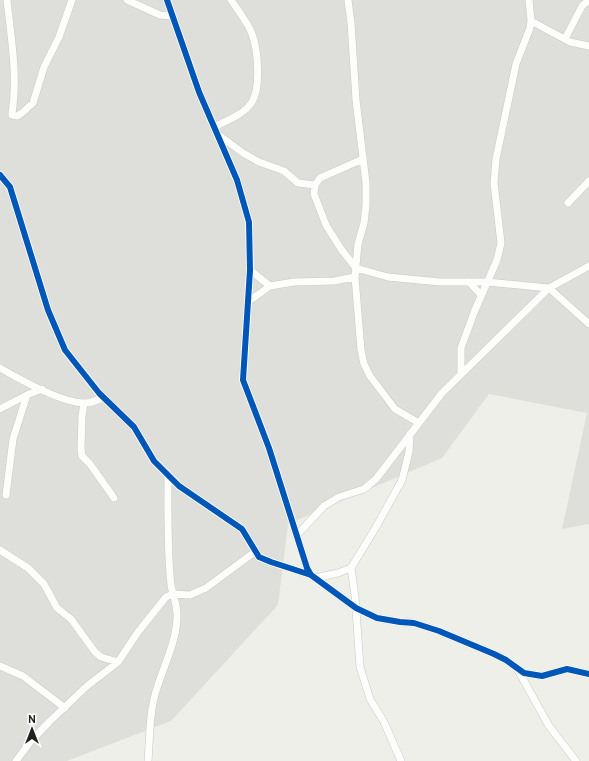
<svg xmlns="http://www.w3.org/2000/svg" width="589" height="761" font-family="Overpass,sans-serif">
<style>
.residential{fill:#dededb}
.lines{fill:none;stroke-linecap:round;stroke-linejoin:round}
.street-casing{stroke:#c8c8c6;stroke-width:8}
.street{stroke:#fdfdfc;stroke-width:7}
.cycleway-casing{stroke:#fff;stroke-width:8}
.cycleway{stroke:#0057b8;stroke-width:6}
</style>
<rect width="100%" height="100%" fill="#efefea"/>
<path class="residential" d="M0,0H589V524L562,529L587,413L489,394L442,458L288,524L278,605L171,721L67,761H0Z"/>
<g class="lines">
<g class="street-casing">
<path id="street" d="M7,0C11,38 18,76 12,113V115L17,116L22,113L33,103L44,67L59,37L72,0
M127,0L160,15L172,16
M167,0L199,92L237,180L249,222L250,270L243,380L269,448L307,568L311,575L356,608L377,618L400,622L414,623L439,631L494,654L506,660L524,673L542,676L567,669L589,674
M348,0L351,23L356,100L366,183V205L364,223L358,244L355,277L361,350L364,364L370,376L395,409L419,423
M531,21L570,42L589,46
M565,39L582,6L589,0
M214,127C226,121 245,114 252,102C261,87 258,50 252,34C250,27 236,7 231,0
M216,133L243,153L259,162L284,171L298,183L315,185
M363,159L320,178L315,185L314,194L326,225L341,249L356,268L388,277L440,282H487L549,288L589,324
M0,175L10,187L48,310L65,350L99,393L134,427L154,461L179,486L242,529L259,557L271,562L311,575
M568,203L589,181
M250,270L270,286
M469,282L481,295
M249,301L270,286L294,282L334,281L355,277
M0,368C19,379 64,404 86,403C92,403 98,400 104,397
M461,373V348L475,310L497,260L501,243L494,183L496,159L516,64L530,28L531,21L529,0
M84,403L82,416L81,448L82,456L90,464L114,498
M0,409L29,394L42,389
M6,495L13,439L27,395
M296,536L324,506L339,497L364,489L376,479L442,393L549,288L589,266
M0,550L28,568L44,584L57,608L71,619L95,652L101,657L118,662
M351,568L355,596L360,667L370,699L384,722L401,761
M315,578L338,573L351,568L376,527L402,480L409,452L410,434
M0,666L23,676L65,708
M518,670L549,726L576,761
M16,761L31,741L49,722L87,686L118,662L138,632L166,597L173,594L190,595L206,588L256,551
M148,761C150,737 149,712 157,688C164,665 176,643 177,618C178,607 173,596 171,585C167,549 168,512 168,475"/>
</g>
<use href="#street" class="street"/>
<g class="cycleway-casing">
<path id="cycleway" d="M167,0L199,92L237,180L249,222L250,270L243,380L269,448L307,568L311,575L356,608L377,618L400,622L414,623L439,631L494,654L506,660L524,673L542,676L567,669L589,674
M0,175L10,187L48,310L65,350L99,393L134,427L154,461L179,486L242,529L259,557L271,562L311,575"/>
</g>
<use href="#cycleway" class="cycleway"/>
</g>
<g transform="translate(32 729)" stroke="#ffffff" stroke-width="3" paint-order="stroke">
<path d="M0-3L7 15L0 10L-7 15Z" fill="#212121"/>
<text y="-6" font-size="11" font-weight="bold" text-anchor="middle" fill="#212121">N</text>
</g>
</svg>
